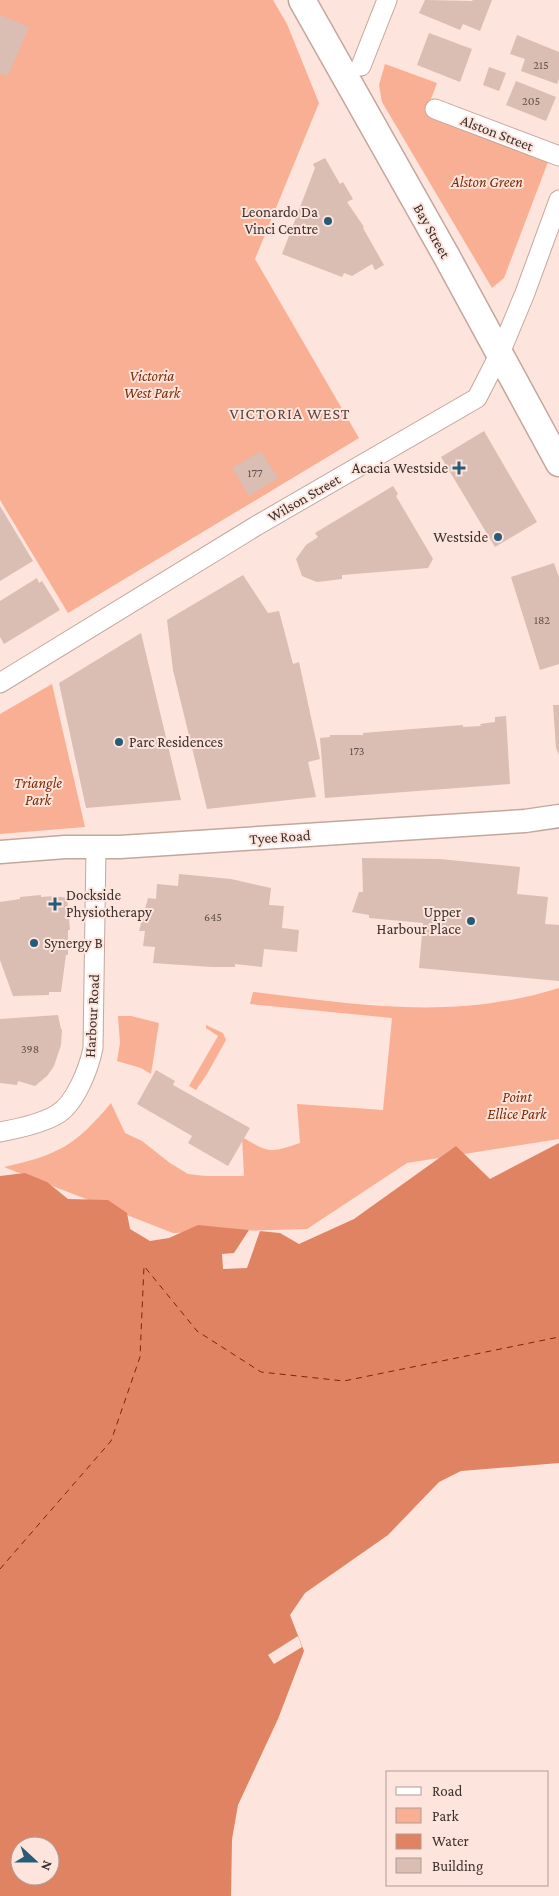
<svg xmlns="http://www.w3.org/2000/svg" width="559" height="1896" font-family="'Crimson Pro',serif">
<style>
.green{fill:#f9af94}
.water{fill:#df8362;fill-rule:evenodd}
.pier{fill:#fde4dc}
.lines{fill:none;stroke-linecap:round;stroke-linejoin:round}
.ferry{stroke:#7a2801;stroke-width:1;stroke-dasharray:6 5;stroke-linecap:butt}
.building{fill:#dabdb3}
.minor-casing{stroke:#c3a79d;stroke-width:21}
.tertiary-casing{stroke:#c3a79d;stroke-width:25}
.secondary-casing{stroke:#c3a79d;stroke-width:29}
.minor{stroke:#fff;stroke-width:19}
.tertiary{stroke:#fff;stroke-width:22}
.secondary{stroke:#fff;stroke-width:26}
.poi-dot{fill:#265c77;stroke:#fde4dc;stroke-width:2}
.labels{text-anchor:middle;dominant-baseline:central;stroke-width:4;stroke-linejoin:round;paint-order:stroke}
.number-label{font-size:12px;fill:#63534e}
.street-label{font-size:15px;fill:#3b302c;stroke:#fde4dc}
.park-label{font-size:15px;font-style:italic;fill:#7d2b05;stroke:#fde4dc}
.poi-label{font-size:15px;fill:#3b302c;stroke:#fde4dc;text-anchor:end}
.neighbourhood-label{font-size:16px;letter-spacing:1px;fill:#5c443c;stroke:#fde4dc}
</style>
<rect width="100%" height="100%" fill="#fde4dc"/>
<path class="green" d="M0,0H273L287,24L319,103L255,259L359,438L68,613L0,500Z
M385,64L437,83L427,110L551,154L504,278L492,288L382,102L379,85Z
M52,684L85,827L0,834V714Z
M559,988V1139L407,1163L307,1229L173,1233L4,1167C58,1155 75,1146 111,1103L125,1133L142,1141L170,1163L188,1174L206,1176H244L242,1137C269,1153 271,1153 300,1143L297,1104L383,1110L392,1018L250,1004L253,992C360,1005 453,1021 559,988Z
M118,1016H131L159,1023L151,1074L141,1068L117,1061L120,1043Z
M206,1025L223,1033L226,1040L207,1074L196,1090L189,1086L218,1036L206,1028Z"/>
<path class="water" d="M559,1143V1463L461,1471L439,1482L388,1535L305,1593L290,1615L304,1651L278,1719L238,1805L232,1839L231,1896H0V1176L25,1173L47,1182L68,1199L108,1200L127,1213L130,1229L150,1241L169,1238L198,1225L280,1233L299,1244L354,1219L456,1146L490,1179ZM20,1846H50V1876H20Z"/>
<path class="pier" d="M249,1230L260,1231L247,1268L223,1269L222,1254L234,1253Z
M298,1636L302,1647L274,1664L268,1655Z"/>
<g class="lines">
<path class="ferry" d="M0,1569L111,1441L140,1357L144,1266L197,1331L261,1372L344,1381L559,1337"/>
</g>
<path class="building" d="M425,0L472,1L473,0H492L480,31L463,24L460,30L419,13Z
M0,15L29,27L8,76L0,73Z
M429,33L472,49L460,82L417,65Z
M517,35L559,52V79L557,84L521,71L525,59L510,54Z
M489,67L506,73L499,91L483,85Z
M516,81L556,97L546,121L506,105Z
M325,158L340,184L343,182L353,199L347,202L364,227L363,228L384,265L375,270L372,264L352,276L344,273L342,277L282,254L315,168L313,164Z
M484,431L537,522L495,547L441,457Z
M261,451L278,478L249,496L232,468Z
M393,486L398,494L396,496L433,559L428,568L342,575V579L317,582L302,576L296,559L306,545L318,537L315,533Z
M0,506L33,561L0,581Z
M554,563L559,577V664L540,670L511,577Z
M243,575L268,613L279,611L293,664L299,662L320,759L308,762L316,797L207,809L173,670L167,620Z
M37,578L39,583L42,581L60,610L4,644L0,637V601Z
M141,633L181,800L86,808L59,683Z
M553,705H559V755L556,748Z
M506,716L510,784L325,798L320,738L330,737V735H363V733L463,725V727L481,726L480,724L495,722V717Z
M362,858L440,859L520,867L517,894L548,897L545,924L559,925V981L419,968L423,923L369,918V915L352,912L359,892H363Z
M179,874L231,879L271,888L269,905L284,906L282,928L299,930L297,952L264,949L262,967L235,964V967H212L153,963L155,947L143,946L145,931H139L148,898L156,899L157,884L178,886Z
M41,895V897L54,896L67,898L70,930H68V955H66L61,992H49V995L13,996L0,960V902L20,899V897Z
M58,1015L61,1029H62L61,1045L54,1066L47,1076L35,1086L18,1081L17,1085L0,1083V1019Z
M156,1070L175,1081L173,1085L250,1128L228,1166L188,1143L192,1136L137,1104Z"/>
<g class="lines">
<g class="minor-casing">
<path id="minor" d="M361,66L387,0
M435,109L559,156
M0,683L256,526L477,398L500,353L525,293L559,200
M0,1132C16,1129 42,1123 56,1115C75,1105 89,1068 93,1048L96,847"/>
</g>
<g class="tertiary-casing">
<path id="tertiary" d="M0,852L65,847H120L525,821L559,816"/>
</g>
<g class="secondary-casing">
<path id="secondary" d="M302,0L447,257L559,463"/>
</g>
<use href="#minor" class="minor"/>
<use href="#tertiary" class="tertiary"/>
<use href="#secondary" class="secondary"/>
</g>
<g class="poi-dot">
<circle cx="328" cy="221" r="5"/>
<path d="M456.5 460.5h5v5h5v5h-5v5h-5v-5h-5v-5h5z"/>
<circle cx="498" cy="537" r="5"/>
<circle cx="119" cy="742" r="5"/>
<path d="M52.5 896.5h5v5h5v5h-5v5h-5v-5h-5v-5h5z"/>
<circle cx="471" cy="921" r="5"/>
<circle cx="34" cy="943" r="5"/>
</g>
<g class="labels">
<g class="number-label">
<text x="541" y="65">215</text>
<text x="531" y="101">205</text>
<text x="255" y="473">177</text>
<text x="542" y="620">182</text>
<text x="357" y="751">173</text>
<text x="213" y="917">645</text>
<text x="30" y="1049">398</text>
</g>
<g class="street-label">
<text transform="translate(497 133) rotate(21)">Alston Street</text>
<text transform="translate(432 231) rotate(61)">Bay Street</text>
<text transform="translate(304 498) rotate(-30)">Wilson Street</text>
<text transform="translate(280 837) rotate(-4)">Tyee Road</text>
<text transform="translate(92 1016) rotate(-87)">Harbour Road</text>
</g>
<g class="park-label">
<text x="487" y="182">Alston Green</text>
<text x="152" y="376">Victoria<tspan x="152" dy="17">West Park</tspan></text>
<text x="38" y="783">Triangle<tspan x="38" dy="17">Park</tspan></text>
<text x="517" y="1097">Point<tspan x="517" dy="17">Ellice Park</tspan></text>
</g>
<g class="poi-label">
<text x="318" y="212">Leonardo Da<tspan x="318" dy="17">Vinci Centre</tspan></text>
<text x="448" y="468">Acacia Westside</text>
<text x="488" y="537">Westside</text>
<text x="129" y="742" text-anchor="start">Parc Residences</text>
<text x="66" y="895" text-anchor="start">Dockside<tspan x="66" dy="17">Physiotherapy</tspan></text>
<text x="461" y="912">Upper<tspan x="461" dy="17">Harbour Place</tspan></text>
<text x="44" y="943" text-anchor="start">Synergy B</text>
</g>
<g class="neighbourhood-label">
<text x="290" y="413">VICTORIA WEST</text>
</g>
</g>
<rect x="386" y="1771" width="162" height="115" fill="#fde4dc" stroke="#af9c96"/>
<rect x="396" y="1787" width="25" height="8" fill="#ffffff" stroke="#af9c96"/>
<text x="432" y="1796" font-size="15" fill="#3b302c">Road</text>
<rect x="396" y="1808" width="25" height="15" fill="#f9af94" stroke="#af9c96"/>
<text x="432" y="1821" font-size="15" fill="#3b302c">Park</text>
<rect x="396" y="1834" width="25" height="15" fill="#df8362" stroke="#af9c96"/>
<text x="432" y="1846" font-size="15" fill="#3b302c">Water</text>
<rect x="396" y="1858" width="25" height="15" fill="#dabdb3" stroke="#af9c96"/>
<text x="432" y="1871" font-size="15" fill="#3b302c">Building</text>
<g transform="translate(35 1861) rotate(111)"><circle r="24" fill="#fde4dc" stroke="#af9c96"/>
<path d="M0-4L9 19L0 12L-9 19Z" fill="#265c77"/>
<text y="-8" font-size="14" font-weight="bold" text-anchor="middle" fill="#3b302c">N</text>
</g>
</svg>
